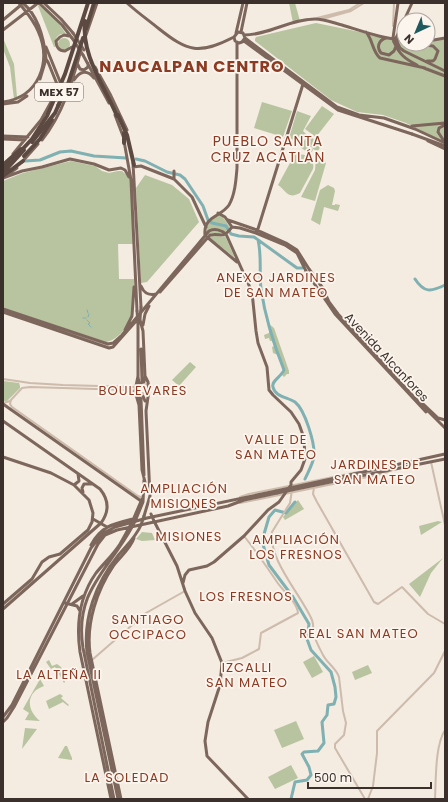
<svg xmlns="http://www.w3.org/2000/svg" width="448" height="802" font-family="Poppins,sans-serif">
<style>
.green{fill:#b8c4a0}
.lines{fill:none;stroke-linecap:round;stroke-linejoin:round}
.stream{stroke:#7fb0b2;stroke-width:1}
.river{stroke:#7fb0b2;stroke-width:3}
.major-tunnel{stroke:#cfc6bd;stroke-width:3;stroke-dasharray:3 1.5;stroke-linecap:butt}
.minor{stroke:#cdbbac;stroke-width:2}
.major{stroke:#7d675c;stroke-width:3}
.highway{stroke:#5c4a42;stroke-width:4}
.major-bridge{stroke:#7d675c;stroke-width:3}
.highway-bridge{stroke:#5c4a42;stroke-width:4}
.labels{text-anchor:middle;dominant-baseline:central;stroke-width:3.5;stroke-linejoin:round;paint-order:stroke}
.shield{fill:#fbf5ee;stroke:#756b66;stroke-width:1}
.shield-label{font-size:11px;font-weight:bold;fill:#3b302b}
.street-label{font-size:12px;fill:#3b302b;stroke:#fbf5ee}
.neighbourhood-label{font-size:13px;letter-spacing:1px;fill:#8c3b22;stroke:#fbf5ee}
.quarter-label{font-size:14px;letter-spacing:1px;fill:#8c3b22;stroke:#fbf5ee}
.district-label{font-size:16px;font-weight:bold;letter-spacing:1px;fill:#8c3b22;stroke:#fbf5ee}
</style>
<rect width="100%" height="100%" fill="#f4ebe1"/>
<path class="green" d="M289,3H295L300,21L293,23Z
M39,5L57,21L66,34C58,32 54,39 55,47H54L38,6Z
M316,23L404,41V44H428V42L445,38V143L406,123L383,115L357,112L331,100L255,41V39L256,37Z
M58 44a6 6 0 1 1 12 0a6 6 0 1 1-12 0Z
M3,38L14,64L17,97L14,99L10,67L3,49Z
M262,102L292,111L283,137L254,128Z
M322,106L334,114L316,137L305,129Z
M297,111L311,116L303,131L307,135L300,143L289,138Z
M308,135L322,145L317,152L311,147L313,150L310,154L300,147Z
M296,152L298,153L297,155C307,153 315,159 313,169L300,193C287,200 286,190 278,185Z
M316,158L326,163L315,201L301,197L315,170Z
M71,161L95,166L102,171L109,173L118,171H122L131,179L134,244H118L119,279H134C134,290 135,303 132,314C129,326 118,340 106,342L3,308V181L23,173Z
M145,175L172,185L189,199L199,222L147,282L141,283L136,188Z
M328,185L334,188L335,191L332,205H335V204L340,205L338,211L324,207L320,225L311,220L320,190Z
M217,215L222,216L230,227L223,234L212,233L208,234L206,232L207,225Z
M213,235L222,237L225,236L235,258L209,237Z
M269,324L274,328L289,371V374H287L284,377L282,375L284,370L278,355L273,353L272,347L274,346L272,341H270L269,338L265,339L264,335L269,333Z
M190,362L196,367L179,386L172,380Z
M3,381L19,383L20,386V388L7,401H3Z
M298,500L304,509L285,520L283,517Z
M438,521L442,522L421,535L419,526Z
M142,532L152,533L155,540L142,541L136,539Z
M443,558L431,573L420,597L409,584Z
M314,656L323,672L312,678L303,662Z
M49,660L52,666L57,664L61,667L64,672L63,676L65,682L64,683L55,667L51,669L46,662Z
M368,665L372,673L355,680L352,672Z
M40,679L44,686C41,687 37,689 35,691C25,701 31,714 40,721L25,720L29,713L23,709Z
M60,694L63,696L61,698L69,705L68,706L63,702L49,709L46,701Z
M296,721L304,739L282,748L274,730Z
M25,728L37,729L22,749Z
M65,746H67L72,758V760L58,758Z
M291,765L298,778L275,789L268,777Z"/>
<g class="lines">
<path class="stream" d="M87,310L88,313
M88,317L89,314
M83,318H86
M87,320L90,323L88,324L91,327"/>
<path class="river" d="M136,159L145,161L167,172L180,175L185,179L203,206L208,220L212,223L226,226L231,234L239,236L254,237L297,268H302
M25,161L40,160L60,152L71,151L94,156L126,158
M258,240C262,256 259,273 261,289C265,316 274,345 284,370C281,377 271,381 273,387C275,397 288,397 295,402C305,410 315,443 314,456C313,464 308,472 305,479
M415,279C424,293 431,292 445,285
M291,799L295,782L307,780L311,775L309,767L302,754L304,752L318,751L324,743L322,722L327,715L328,705L334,704L336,697L335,687L331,672L311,650L307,639L309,624L293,597L269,565L262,541L269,517L275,510L286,513L295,502"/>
<path class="major-tunnel" d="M140,379L141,396"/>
<path class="minor" d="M317,18L349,10L360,3
M322,19L351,11L364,3
M393,26L394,3
M3,379L30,383L63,385L135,387L148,384
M22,388L30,387L128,390C135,391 140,394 148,393
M11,400L10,404L12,407L138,496L143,498
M3,403L10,401L22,388
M431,462L445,525
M315,481L313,494L317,502L374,602L378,604L402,587L428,614L445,624
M292,490L290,503L272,532C268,560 302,596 312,620C314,625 313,630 314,635C316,642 320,649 323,655C327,663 336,668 339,677L343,711L346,723L344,735L335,744V748L365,799
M240,497L249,494L363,471
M240,503L377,475L388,472
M92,660L146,613L185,591
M222,663L242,658L259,649L261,633L298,613C297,602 283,591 277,582C266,566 256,551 244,536
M368,799L373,786L377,753V731L434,673L445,651
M435,799C436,780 435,745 445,730"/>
<path class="major" d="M23,3C39,17 44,38 46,59L48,62L59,89
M39,3L62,25L72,38
M44,3L61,19L73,33
M127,3C137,12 148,20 158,28C188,52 199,55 234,37
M3,20L21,5
M3,30L38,3
M241,32L247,3
M366,32C373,40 372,51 380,58L425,68
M236,33L243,3
M86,35L97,3
M244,35C269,35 290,19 315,19C324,19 334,23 342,25C362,31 383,39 404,40
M69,36L64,35L60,37L56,41C56,47 59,51 65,51L72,47
M245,38L242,42L239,43L235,41L234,37L238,32L243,33L245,38L337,107L359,115L384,118L415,129L445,143
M386,38C379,40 376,47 381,53L389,55L394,51L396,46
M393,38L398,3
M396,38L412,3
M244,41L338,110L412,134
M428,41L445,38
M394,42C399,54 405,59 417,65
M397,42L400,48L404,51L445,71
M418,44L433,46L438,51L435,59L433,61H427
M46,47L61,84
M83,55L109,103
M77,63L80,69L84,70L88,67V63
M95,67L110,94L127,130
M424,68L445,76
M40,79L46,59
M74,80C80,71 87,69 94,78
M3,102C39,97 52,62 38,31C33,19 26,12 19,3
M3,104L18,102L27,96
M115,115L123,136
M412,126L445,123
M3,136L28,137
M3,139L25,140
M42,140C63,114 72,82 81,50
M124,141L131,180L137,311
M428,141L445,149
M444,141L438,132L439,128L445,125
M13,154L41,120L51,102
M22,162L38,144
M133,163L141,307
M133,167L141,166L174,179L192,197L206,227
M7,175L17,168
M3,178L22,171L42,167L70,159L94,164L109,170L121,168L125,170L129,177
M174,179V171
M218,213L225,217L232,227
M228,220L257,230L286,243L297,250L309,269L322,287L329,302L338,314L413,396L445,428
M232,227L240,228L256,233L285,245L297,253L307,273L335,314L426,412
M257,232L303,84
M205,235C203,216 221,217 229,205C235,195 236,180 237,168V42
M207,237L237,262
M141,286C144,293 148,296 156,294
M160,292L210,235C222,232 221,241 232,227
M3,309L108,344L113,343L122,335L209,231C214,228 222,230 226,234L252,292L256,331L258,343L267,367L269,390L273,395L291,412L299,424L304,438L305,459L301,470L291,482V485L279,502L268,510L244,536L214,562L207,566L189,570L185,575L183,583
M3,312L109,348L113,347L137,320
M140,320L143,331L145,376L148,382L149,390L146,411L150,496L144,516
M138,323V376L135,391L139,405L142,470L145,482
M143,325L145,314L149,306
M125,330L132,316L134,287
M141,349L142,380
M138,377L139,383L144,382V378
M141,399L144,475
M139,400L140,396H143L145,401
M420,401L438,418L445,420
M3,404L141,501
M3,421L100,489C109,500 109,512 101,523L3,609
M3,457L51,473L74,485L89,500L93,513L92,522L88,530L60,554L49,557L42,562L32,579L3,604
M354,474L445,454
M355,477L445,459
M74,485L79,481L78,474
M83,492L82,488L84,484H91
M93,519L107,527
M136,519L143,502L144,480
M133,520L142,499
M154,521L177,566L185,591L195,613L212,638L222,663L220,685L208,722L205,741L207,756L248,799
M91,545C101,526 113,524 133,519
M65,603L77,606L80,611
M72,604L83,596
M3,717L12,705L91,548L102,534L115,527L147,518L276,491
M3,722L7,718L14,707L98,544L105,535L117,530L228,506L244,500L277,493
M111,799L80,652C76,624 79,597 96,573C104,563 113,555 120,544C123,539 126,533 129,528
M114,799L83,648C74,591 108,571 132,527
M118,799L87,652C83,618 96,583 117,557C125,547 136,537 141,525
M121,799L90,653C86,623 97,590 114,565C120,557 131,548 134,538"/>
<path class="highway" d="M118,115L127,135L134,165
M124,133V143
M32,142L55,113L59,104
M3,165L21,149
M3,173L24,150
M3,176L23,161"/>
<path class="major-bridge" d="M73,33L84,50
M72,38L83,55
M393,38L394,42
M396,38L397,42
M412,134L445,146
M137,311L138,323
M140,319L141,307
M276,491L354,474
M277,493L355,477
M151,514L154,521
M141,525L144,516
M132,527L136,519
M129,528L132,521"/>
<path class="highway-bridge" d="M85,21C81,55 104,85 117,116
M86,29L94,3
M58,106L66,90L83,38
M24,156L40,139L52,120
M3,170L32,139L47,116L65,74L88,3"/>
</g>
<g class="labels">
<rect class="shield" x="35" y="83" width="48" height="18" rx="3"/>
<g class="shield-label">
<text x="59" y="92">MEX 57</text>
</g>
<g class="street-label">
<text transform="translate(387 357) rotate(47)">Avenida Alcanfores</text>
</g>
<g class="neighbourhood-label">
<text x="276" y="277">ANEXO JARDINES<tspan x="276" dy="15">DE SAN MATEO</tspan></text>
<text x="143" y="390">BOULEVARES</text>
<text x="276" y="439">VALLE DE<tspan x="276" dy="15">SAN MATEO</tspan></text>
<text x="375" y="464">JARDINES DE<tspan x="375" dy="15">SAN MATEO</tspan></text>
<text x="184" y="488">AMPLIACIÓN<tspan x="184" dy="15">MISIONES</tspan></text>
<text x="189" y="536">MISIONES</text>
<text x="296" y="539">AMPLIACIÓN<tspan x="296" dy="15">LOS FRESNOS</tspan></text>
<text x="246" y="596">LOS FRESNOS</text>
<text x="148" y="619">SANTIAGO<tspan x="148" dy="15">OCCIPACO</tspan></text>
<text x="359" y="633">REAL SAN MATEO</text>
<text x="247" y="667">IZCALLI<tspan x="247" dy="15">SAN MATEO</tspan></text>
<text x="59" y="674">LA ALTEÑA II</text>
<text x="127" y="777">LA SOLEDAD</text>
</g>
<g class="quarter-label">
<text x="268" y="141">PUEBLO SANTA<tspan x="268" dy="16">CRUZ ACATLÁN</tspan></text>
</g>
<g class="district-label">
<text x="192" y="66">NAUCALPAN CENTRO</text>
</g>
</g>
<rect width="448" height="802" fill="none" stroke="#3b302b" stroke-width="8"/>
<g transform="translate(416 32) rotate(224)"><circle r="19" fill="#fbf5ee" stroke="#aea6a0"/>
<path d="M0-3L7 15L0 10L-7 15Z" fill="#1f5a5e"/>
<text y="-6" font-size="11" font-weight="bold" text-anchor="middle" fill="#3b302b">N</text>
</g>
<path d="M308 782v6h123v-6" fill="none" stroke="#3b302b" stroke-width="2"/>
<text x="314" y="782" font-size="12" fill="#3b302b" stroke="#fbf5ee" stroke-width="3" paint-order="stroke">500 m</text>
</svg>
